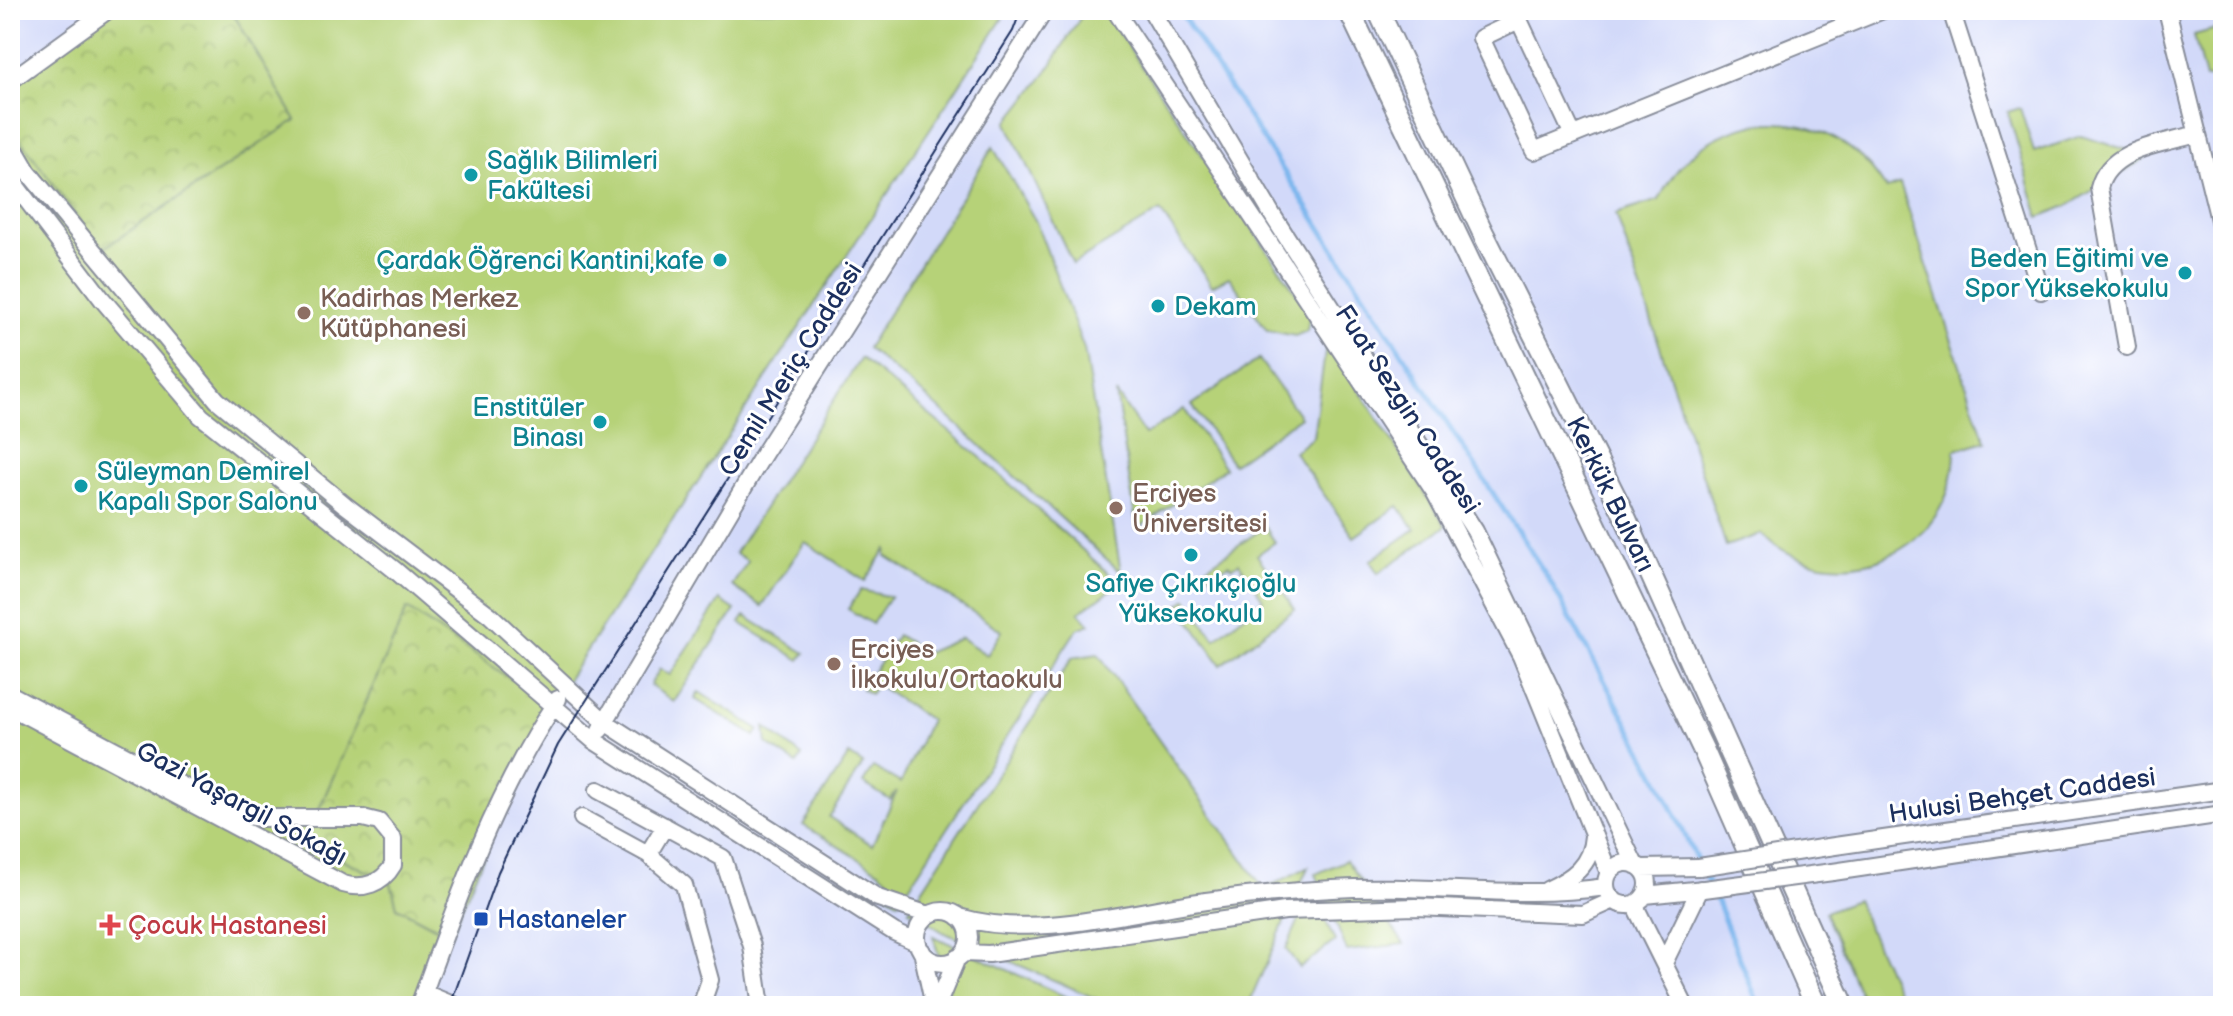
<svg xmlns="http://www.w3.org/2000/svg" width="2233" height="1016" font-family="'Balsamiq Sans',sans-serif">
<style>
.built{fill:#d2d9f9}
.green{fill:#b6d278;stroke:#68806b;stroke-width:2}
.park{fill:url(#park-crowns);stroke:#68806b;stroke-width:2}
.lines{fill:none;stroke-linecap:round;stroke-linejoin:round}
.stream{stroke:#7bb6ed;stroke-width:5}
.minor-casing{stroke:#888d9a;stroke-width:20}
.major-casing{stroke:#888d9a;stroke-width:24}
.minor{stroke:#fff;stroke-width:16}
.major{stroke:#fff;stroke-width:20}
.tram{stroke:#1b2f5e;stroke-width:2}
.minor-bridge-casing{stroke:#888d9a;stroke-width:20;stroke-linecap:butt}
.minor-bridge{stroke:#fff;stroke-width:16}
.culture-dot{fill:#0f9aa8;stroke:#fff;stroke-width:3}
.education-dot{fill:#8d6e63;stroke:#fff;stroke-width:3}
.transit-dot{fill:#1a4fb4;stroke:#fff;stroke-width:3}
.health-dot{fill:#e0444e;stroke:#fff;stroke-width:3}
.labels{text-anchor:middle;stroke-width:6;stroke-linejoin:round;paint-order:stroke}
.culture-label{font-size:26px;fill:#0d838f;stroke:#fff;text-anchor:start}
.education-label{font-size:26px;fill:#785e54;stroke:#fff;text-anchor:start}
.street-label{font-size:26px;fill:#1b2f5e;stroke:#fff}
.transit-label{font-size:26px;fill:#164399;stroke:#fff;text-anchor:start}
.health-label{font-size:26px;fill:#be3a42;stroke:#fff;text-anchor:start}
</style>
<defs>
<pattern id="park-crowns" width="20" height="18" patternUnits="userSpaceOnUse" patternTransform="scale(2)"><rect width="20" height="18" fill="#b6d278"/><path d="M2 6a3 3 0 1 1 6 0M12 15a3 3 0 1 1 6 0" fill="none" stroke="#9cb56a"/></pattern>
</defs>
<rect width="100%" height="100%" fill="#fff"/>
<filter id="ink" filterUnits="userSpaceOnUse"><feTurbulence type="fractalNoise" baseFrequency=".0125" numOctaves="2"/><feDisplacementMap in="SourceGraphic" scale="16" xChannelSelector="R" yChannelSelector="G"/><feConvolveMatrix kernelMatrix="1 2 1 2 8 2 1 2 1" color-interpolation-filters="sRGB"/></filter>
<filter id="wash" filterUnits="userSpaceOnUse"><feTurbulence type="fractalNoise" baseFrequency=".006" numOctaves="4" result="noise"/><feDisplacementMap in="SourceGraphic" scale="32" xChannelSelector="R" yChannelSelector="G"/><feGaussianBlur stdDeviation="1.8" result="paint"/><feColorMatrix in="noise" values="0 0 0 0 0 0 0 0 0 0 0 0 0 0 0 0 0 1.4 0 .05"/><feComposite in="paint" operator="in"/></filter>
<g filter="url(#wash)">
<rect width="100%" height="100%" fill="#f4ebd5"/>
<!-- built -->
<path class="built" d="M10 10H2223V1006H10Z"/>
<!-- green -->
<path class="green" d="M110 10H1004L1003 18 545 714 419 1006H10V119Z
M1090 13 1109 18 1310 313 1307 331 1295 336 1267 330 1229 277 1212 286 1160 211 1073 264 1007 123 1044 76 1080 18Z
M2223 27V75L2205 79 2194 35Z
M2020 108 2034 152 2081 136 2148 156 2067 206 2039 217 2008 112Z
M1758 124C1812 118 1858 143 1886 189L1900 184 1985 441 1955 450C1954 554 1838 602 1761 534L1726 546 1616 214 1659 200C1679 158 1712 132 1758 124Z
M993 147 1036 222 1084 349 1121 572 923 394 867 348Z
M1327 339 1446 526 1378 573 1370 561 1415 529 1398 506 1354 537 1294 452 1313 437Z
M861 358 980 457 1120 584 1079 612 1090 624 1077 629 899 902 888 895 894 884 879 871 803 825 849 755 863 764 829 817 872 845 897 791 890 800 863 783 873 767 901 783 930 720 877 685 870 694 862 689 897 635 926 653 961 638 987 655 1002 631 886 556 887 548 865 581 805 542 762 606 732 586 748 561 735 553Z
M1259 359 1300 417 1233 464 1192 405Z
M1116 393 1145 435 1184 409 1225 468 1137 529Z
M1265 527 1275 542 1257 555 1295 609 1221 665 1179 605 1187 599 1215 639 1263 599 1239 563 1232 567 1229 564 1211 576 1205 568Z
M861 590 890 597 872 624 848 609Z
M720 600 735 610 674 702 650 685 660 669 670 675Z
M745 616 805 653 800 660 740 623Z
M1098 654 1264 889 1308 867 1248 1006H1113L943 932 909 910 1072 658Z
M699 692 759 729 755 736 695 699Z
M765 727 802 756 797 764 767 744Z
M1346 860 1404 944 1347 951 1316 874Z
M1312 891 1335 941 1300 968 1286 949Z
M1856 900 1904 1006H1865L1825 912Z
M933 936 1086 1006H953Z"/>
<!-- park -->
<path class="park" d="M108 10H231L296 120 101 250 10 125 15 78Z
M407 609 535 695 545 714 444 932 397 907 391 883 305 841Z"/>
<g class="lines">
<!-- stream -->
<path class="stream" d="M1179 10 1550 581 1661 785 1708 883
M1713 892 1759 1006"/>
</g>
</g>
<g filter="url(#ink)">
<g class="lines">
<defs>
<path id="minor" d="M1115 10 1434 491 1521 656 1609 873
M1151 10 1273 216 1475 531 1635 865
M1951 10 2041 291
M2167 10 2223 236
M10 81 108 10
M1573 135 1519 20 1481 38 1534 151 1883 10
M10 141 28 172 217 400 345 505 490 615 605 722 878 898 929 915
M10 178 102 299 201 416 396 571 593 740 894 932 918 943
M2127 347 2099 188C2109 148 2163 144 2197 134
M10 694 234 813 258 818H363L379 822 393 839V865C382 884 363 890 343 884L10 707
M600 730 763 455 1045 10
M598 790 723 858 752 946 761 1006
M582 818 648 854 684 885 710 980 701 1006
M1828 847 2223 790
M648 854 665 826
M1606 884a21 21 0 1 1 42 0a21 21 0 1 1-42 0Z
M1641 868 1699 867
M1833 872 2223 814
M1547 890C1572 878 1591 866 1593 836
M1645 895 1704 889
M1634 904 1685 1006
M917 937a26 26 0 1 1 52 0a26 26 0 1 1-52 0Z
M959 917C1037 940 1127 912 1206 901 1248 895 1291 891 1333 889 1424 883 1516 900 1606 887
M922 951 934 1006
M963 953 989 954 1285 911 1416 907 1583 914 1614 900
M1664 963 1700 889
M424 993 455 1006
M419 1006C457 900 495 793 558 699
M937 1006 957 958"/>
<path id="major" d="M1349 10 1703 749 1816 1006
M1378 10 1484 235 1622 510 1844 1006"/>
</defs>
<!-- minor casing -->
<use href="#minor" class="minor-casing"/>
<!-- major casing -->
<use href="#major" class="major-casing"/>
<!-- minor -->
<use href="#minor" class="minor"/>
<!-- major -->
<use href="#major" class="major"/>
<!-- tram -->
<path class="tram" d="M450 1006 498 872 558 745 1013 31 1021 10"/>
<defs>
<path id="minor-bridge" d="M1699 867 1828 847
M1704 889 1833 872"/>
</defs>
<!-- minor-bridge casing -->
<use href="#minor-bridge" class="minor-bridge-casing"/>
<!-- minor-bridge -->
<use href="#minor-bridge" class="minor-bridge"/>
</g>
</g>
<!-- markers -->
<g class="culture-dot">
<circle cx="471" cy="175" r="8"/>
<circle cx="720" cy="260" r="8"/>
<circle cx="2185" cy="273" r="8"/>
<circle cx="1158" cy="306" r="8"/>
<circle cx="600" cy="422" r="8"/>
<circle cx="81" cy="486" r="8"/>
<circle cx="1191" cy="555" r="8"/>
</g>
<g class="education-dot">
<circle cx="304" cy="313" r="8"/>
<circle cx="1116" cy="508" r="8"/>
<circle cx="834" cy="664" r="8"/>
</g>
<rect class="transit-dot" x="473" y="911" width="16" height="16" rx="4"/>
<path class="health-dot" d="M106 913h8v8h8v8h-8v8h-8v-8h-8v-8h8z"/>
<g class="labels">
<!-- culture labels -->
<g class="culture-label">
<text x="487" y="169">Sağlık Bilimleri<tspan x="487" dy="30">Fakültesi</tspan></text>
<text x="2169" y="267" text-anchor="end">Beden Eğitimi ve<tspan x="2169" dy="30">Spor Yüksekokulu</tspan></text>
<text x="704" y="269" text-anchor="end">Çardak Öğrenci Kantini,kafe</text>
<text x="1174" y="315">Dekam</text>
<text x="584" y="416" text-anchor="end">Enstitüler<tspan x="584" dy="30">Binası</tspan></text>
<text x="97" y="480">Süleyman Demirel<tspan x="97" dy="30">Kapalı Spor Salonu</tspan></text>
<text x="1191" y="592" text-anchor="middle">Safiye Çıkrıkçıoğlu<tspan x="1191" dy="30">Yüksekokulu</tspan></text>
</g>
<!-- education labels -->
<g class="education-label">
<text x="320" y="307">Kadirhas Merkez<tspan x="320" dy="30">Kütüphanesi</tspan></text>
<text x="1132" y="502">Erciyes<tspan x="1132" dy="30">Üniversitesi</tspan></text>
<text x="850" y="658">Erciyes<tspan x="850" dy="30">İlkokulu/Ortaokulu</tspan></text>
</g>
<!-- street labels -->
<g class="street-label">
<text transform="translate(790 369) rotate(-58)" y="9">Cemil Meriç Caddesi</text>
<text transform="translate(1408 409) rotate(57)" y="9">Fuat Sezgin Caddesi</text>
<text transform="translate(1611 494) rotate(64)" y="9">Kerkük Bulvarı</text>
<text transform="translate(2022 795) rotate(-8)" y="9">Hulusi Behçet Caddesi</text>
<text transform="translate(242 803) rotate(28)" y="9">Gazi Yaşargil Sokağı</text>
</g>
<!-- transit labels -->
<g class="transit-label">
<text x="497" y="928">Hastaneler</text>
</g>
<!-- health labels -->
<g class="health-label">
<text x="128" y="934">Çocuk Hastanesi</text>
</g>
</g>
<!-- margin -->
<rect width="2233" height="1016" fill="none" stroke="#fff" stroke-width="40"/>
</svg>
